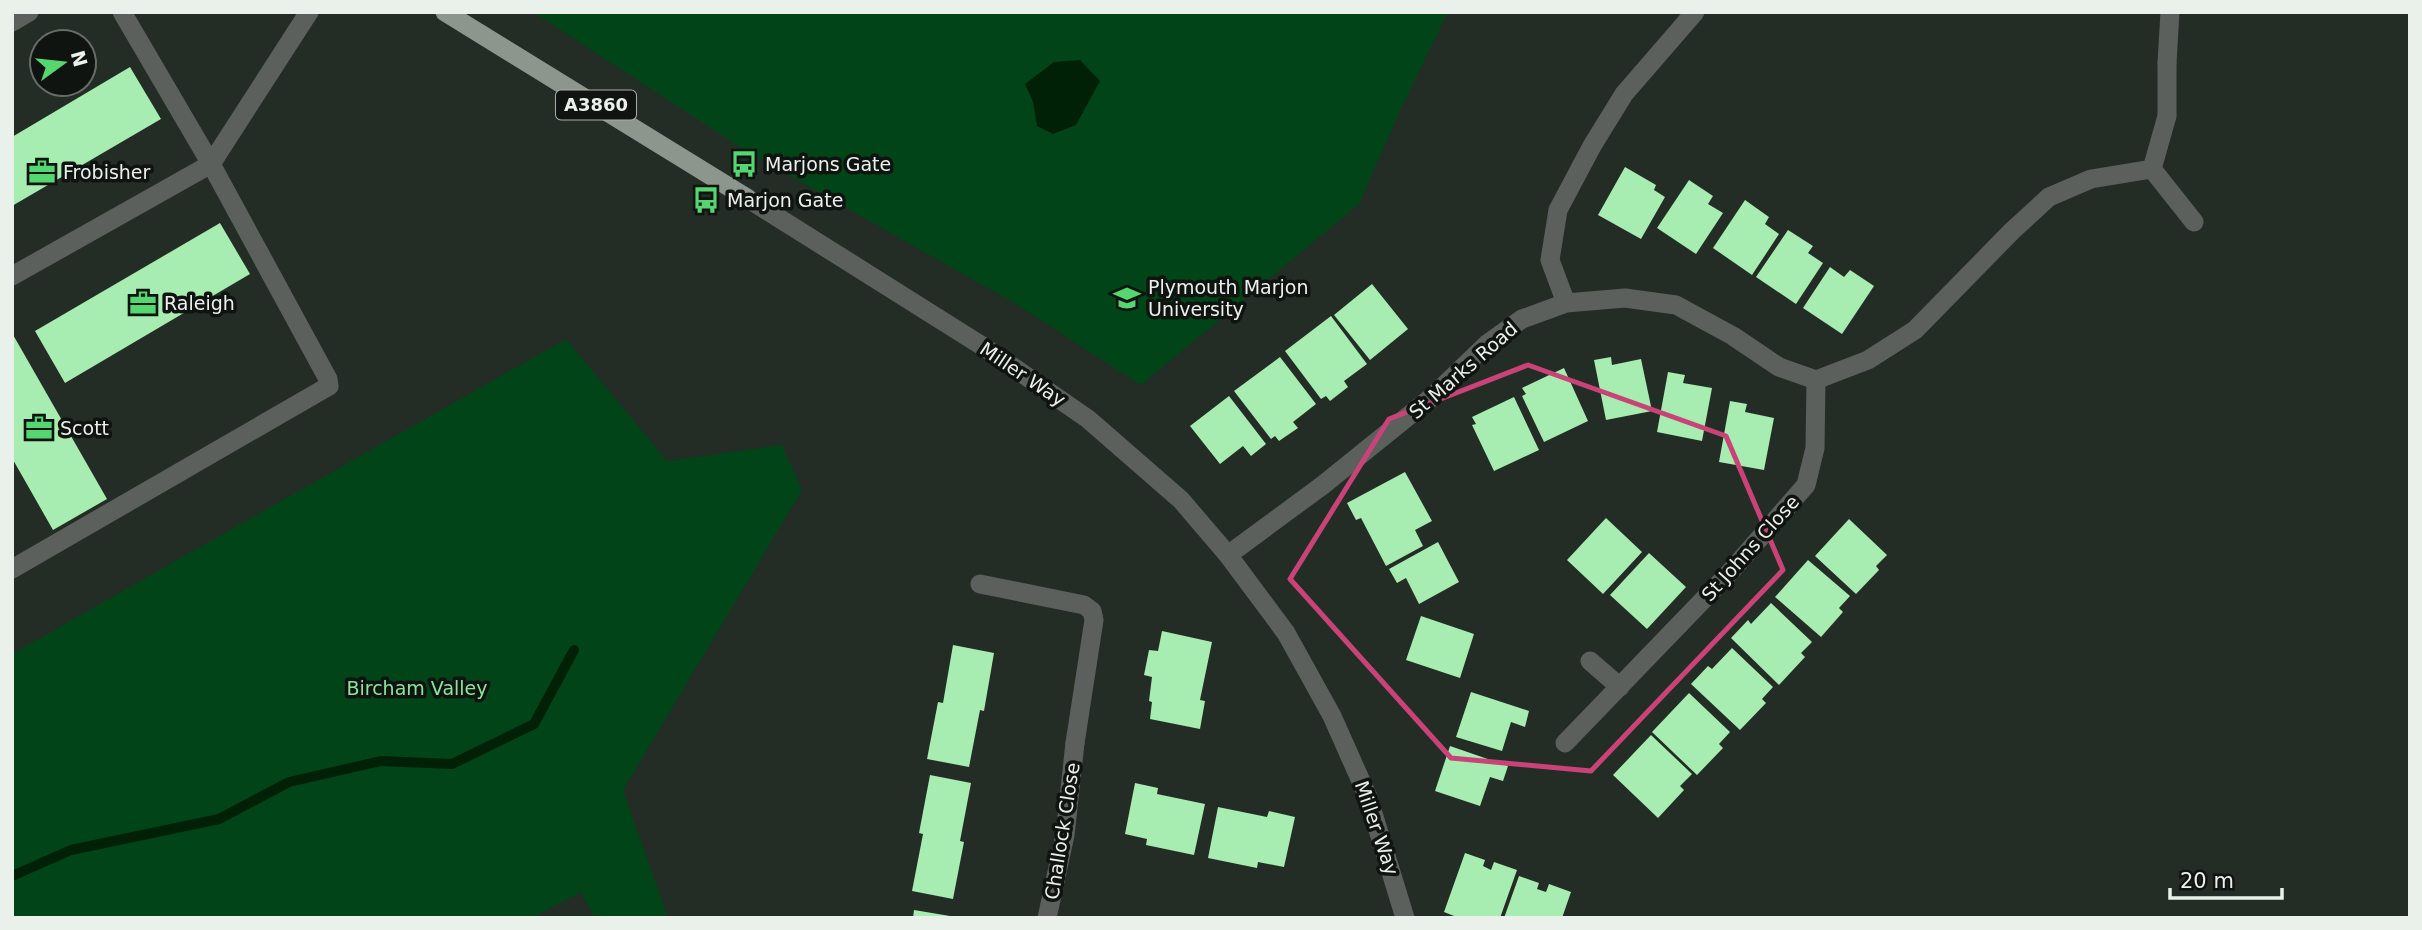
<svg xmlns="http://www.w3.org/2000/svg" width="2422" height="930" font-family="'DejaVu Sans',sans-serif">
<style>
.green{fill:#014417}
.water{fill:#002106}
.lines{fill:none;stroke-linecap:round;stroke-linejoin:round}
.stream{stroke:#002106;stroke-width:10}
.building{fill:#a7ecb0}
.service{stroke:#5c605c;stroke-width:19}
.minor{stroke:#5c605c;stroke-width:19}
.tertiary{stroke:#5c605c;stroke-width:19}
.primary{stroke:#8c968d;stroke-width:19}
.marked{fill:none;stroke:#ca4378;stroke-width:5;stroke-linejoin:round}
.labels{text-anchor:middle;stroke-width:7;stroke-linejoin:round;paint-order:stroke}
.shield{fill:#101411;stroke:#a9aea9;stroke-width:2}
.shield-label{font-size:18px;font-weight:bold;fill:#eaf0ea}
.poi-label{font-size:19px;fill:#eaf0ea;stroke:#101411;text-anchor:start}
.street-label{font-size:19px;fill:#eaf0ea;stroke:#101411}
.park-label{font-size:19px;fill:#8ae599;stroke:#101411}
</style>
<rect width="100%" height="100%" fill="#242d25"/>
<!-- green -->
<path class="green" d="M533 12H1448L1399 113 1359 204 1141 385 1016 304 746 151Z
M566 339 667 461 782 445 802 490 623 790 668 918H595L581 892 532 918H12V654Z"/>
<!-- water -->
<path class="water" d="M1080 60 1100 81 1076 125 1053 134 1037 126 1033 102 1025 84 1054 62Z"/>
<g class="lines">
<!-- stream -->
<path class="stream" d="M12 876 71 850 219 819 289 782 381 761 452 764 534 724 574 650"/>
</g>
<!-- building -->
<path class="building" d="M130 67 161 119 12 206V137Z
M1625 167 1656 185 1654 190 1665 197 1641 239 1598 215Z
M1689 180 1713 196 1708 204 1723 213 1696 254 1657 228Z
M1745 200 1769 217 1765 224 1779 234 1752 275 1713 248Z
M220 223 250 274 65 383 35 331Z
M1788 230 1813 246 1808 253 1823 263 1796 304 1756 277Z
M1830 267 1844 277 1850 270 1874 286 1842 334 1803 308Z
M1372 284 1408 329 1370 360 1334 315Z
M1331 316 1367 364 1344 381 1348 387 1330 401 1326 396 1321 399 1285 351Z
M12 333 107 499 53 530 12 458Z
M1280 357 1316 404 1293 422 1298 428 1279 441 1275 436 1271 439 1234 391Z
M1611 357 1612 365 1641 359 1652 411 1606 420 1594 360Z
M1564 368 1588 421 1544 442 1522 396 1526 394 1522 388Z
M1668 372 1685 375 1683 383 1712 388 1702 441 1657 432Z
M1229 396 1266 444 1251 456 1243 446 1220 464 1190 426Z
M1514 397 1539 450 1494 471 1472 425 1476 424 1472 417Z
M1730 401 1747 404 1745 412 1774 418 1764 470 1719 462Z
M1405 472 1432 521 1415 530 1423 546 1386 566 1361 518 1356 520 1347 503Z
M1606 518 1642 552 1603 594 1567 560Z
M1849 519 1887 555 1876 566 1879 570 1856 594 1815 556Z
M1438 542 1459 582 1419 604 1406 578 1397 583 1389 569Z
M1649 553 1686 587 1647 629 1610 595Z
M1808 560 1850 596 1839 608 1843 612 1821 637 1775 597Z
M1771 603 1812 642 1801 653 1805 657 1779 685 1731 638 1748 620 1751 624Z
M1421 616 1474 634 1460 678 1406 660Z
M1162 631 1212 642 1200 700 1205 701 1200 729 1150 719 1152 702 1149 701 1152 677 1144 675 1149 650 1158 651Z
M953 645 994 653 984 711 980 710 969 767 927 759 938 702 943 703Z
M1732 648 1773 687 1762 699 1766 703 1740 730 1691 684 1708 666 1712 669Z
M1471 692 1529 711 1525 727 1511 722 1502 751 1456 737Z
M1689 693 1730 732 1719 744 1723 748 1697 775 1652 732Z
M1651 735 1692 774 1680 786 1684 790 1658 818 1613 775Z
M1450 746 1508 766 1503 781 1490 777 1480 806 1435 791Z
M930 775 971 783 960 841 964 842 953 899 912 891 923 834 919 833Z
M1135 783 1158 788 1157 794 1205 804 1194 855 1146 845 1147 839 1125 834Z
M1218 807 1267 817 1269 811 1295 817 1284 867 1258 862 1257 868 1208 858Z
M1465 853 1485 860 1483 866 1491 870 1494 862 1517 870 1500 918H1459L1444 912Z
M1519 876 1539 883 1537 889 1546 892 1549 884 1571 892 1562 918H1504Z
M914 910 950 916V918H913Z"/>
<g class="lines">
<!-- service -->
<path class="service" d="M12 22 29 12
M2167 63 2170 12
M12 276 211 164 309 12
M12 569 329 386 328 379 211 164 122 12
M980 584 1084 605 1092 611 1094 620 1075 743"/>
<!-- minor -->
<path class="minor" d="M2152 169 2194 222
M1566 303 1550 260 1558 210 1592 146 1624 94 1695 12
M1228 555 1323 485 1432 397 1487 344 1522 319 1566 303 1625 298 1676 305 1733 336 1779 367 1816 380 1868 360 1915 330 2012 231 2049 197 2091 179 2152 169 2167 116V63
M1590 661 1620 687
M1565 743 1732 570 1806 485 1815 448 1816 380
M1047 918 1065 835 1075 743"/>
<!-- tertiary -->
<path class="tertiary" d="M747 198 987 349 1088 419 1181 500 1228 555 1286 633 1332 716 1368 797 1405 918"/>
<!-- primary -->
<path class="primary" d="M445 12 747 198"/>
</g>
<!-- marked area -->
<path class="marked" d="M1528 365 1726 436 1783 570 1591 771 1451 758 1290 579 1389 419Z"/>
<!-- icons -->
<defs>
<symbol id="bus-bare" viewBox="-9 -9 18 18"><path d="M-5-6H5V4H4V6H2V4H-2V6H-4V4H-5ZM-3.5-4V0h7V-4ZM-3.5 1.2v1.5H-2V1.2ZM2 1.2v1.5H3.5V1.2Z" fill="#55d671" stroke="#101411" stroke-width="2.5" paint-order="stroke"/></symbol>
<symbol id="office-bare" viewBox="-9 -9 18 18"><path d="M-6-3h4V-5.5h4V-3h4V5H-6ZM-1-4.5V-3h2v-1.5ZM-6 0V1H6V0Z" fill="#55d671" stroke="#101411" stroke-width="2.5" paint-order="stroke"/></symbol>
<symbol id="university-bare" viewBox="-9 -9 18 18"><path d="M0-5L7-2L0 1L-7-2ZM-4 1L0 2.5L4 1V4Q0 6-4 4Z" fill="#55d671" stroke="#101411" stroke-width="2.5" paint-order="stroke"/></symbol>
</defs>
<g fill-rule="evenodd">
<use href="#bus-bare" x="725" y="145" width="38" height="38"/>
<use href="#office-bare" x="23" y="153" width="38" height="38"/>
<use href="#bus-bare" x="687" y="181" width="38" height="38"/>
<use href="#university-bare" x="1108" y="279" width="38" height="38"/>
<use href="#office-bare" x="124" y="284" width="38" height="38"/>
<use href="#office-bare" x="20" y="409" width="38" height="38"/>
</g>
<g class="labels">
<!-- shield labels -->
<rect class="shield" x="556" y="90.5" width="80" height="29" rx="5"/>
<g class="shield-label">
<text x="596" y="111">A3860</text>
</g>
<!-- poi labels -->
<g class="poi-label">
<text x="765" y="171">Marjons Gate</text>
<text x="63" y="179">Frobisher</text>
<text x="727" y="207">Marjon Gate</text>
<text x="1148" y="294">Plymouth Marjon<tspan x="1148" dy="22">University</tspan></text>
<text x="164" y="310">Raleigh</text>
<text x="60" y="435">Scott</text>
</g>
<!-- street labels -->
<g class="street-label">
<text transform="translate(1463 370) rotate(-41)" y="7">St Marks Road</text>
<text transform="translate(1023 374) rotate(34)" y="7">Miller Way</text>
<text transform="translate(1750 548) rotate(-48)" y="7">St Johns Close</text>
<text transform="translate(1377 828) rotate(71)" y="7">Miller Way</text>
<text transform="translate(1062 831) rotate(-81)" y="7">Challock Close</text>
</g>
<!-- park labels -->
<g class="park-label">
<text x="417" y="695">Bircham Valley</text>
</g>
</g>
<!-- border -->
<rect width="2422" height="930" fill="none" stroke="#eaf0ea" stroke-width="28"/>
<!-- north arrow -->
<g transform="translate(63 63) rotate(75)"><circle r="33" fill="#101411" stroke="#676c68" stroke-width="2"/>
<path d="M0-5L12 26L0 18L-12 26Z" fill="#55d671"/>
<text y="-10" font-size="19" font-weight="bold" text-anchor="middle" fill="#eaf0ea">N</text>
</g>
<!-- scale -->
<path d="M2170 888v10h112v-10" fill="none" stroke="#eaf0ea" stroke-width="3.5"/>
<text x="2180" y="888" font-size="21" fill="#eaf0ea" stroke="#101411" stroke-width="5" paint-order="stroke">20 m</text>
</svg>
